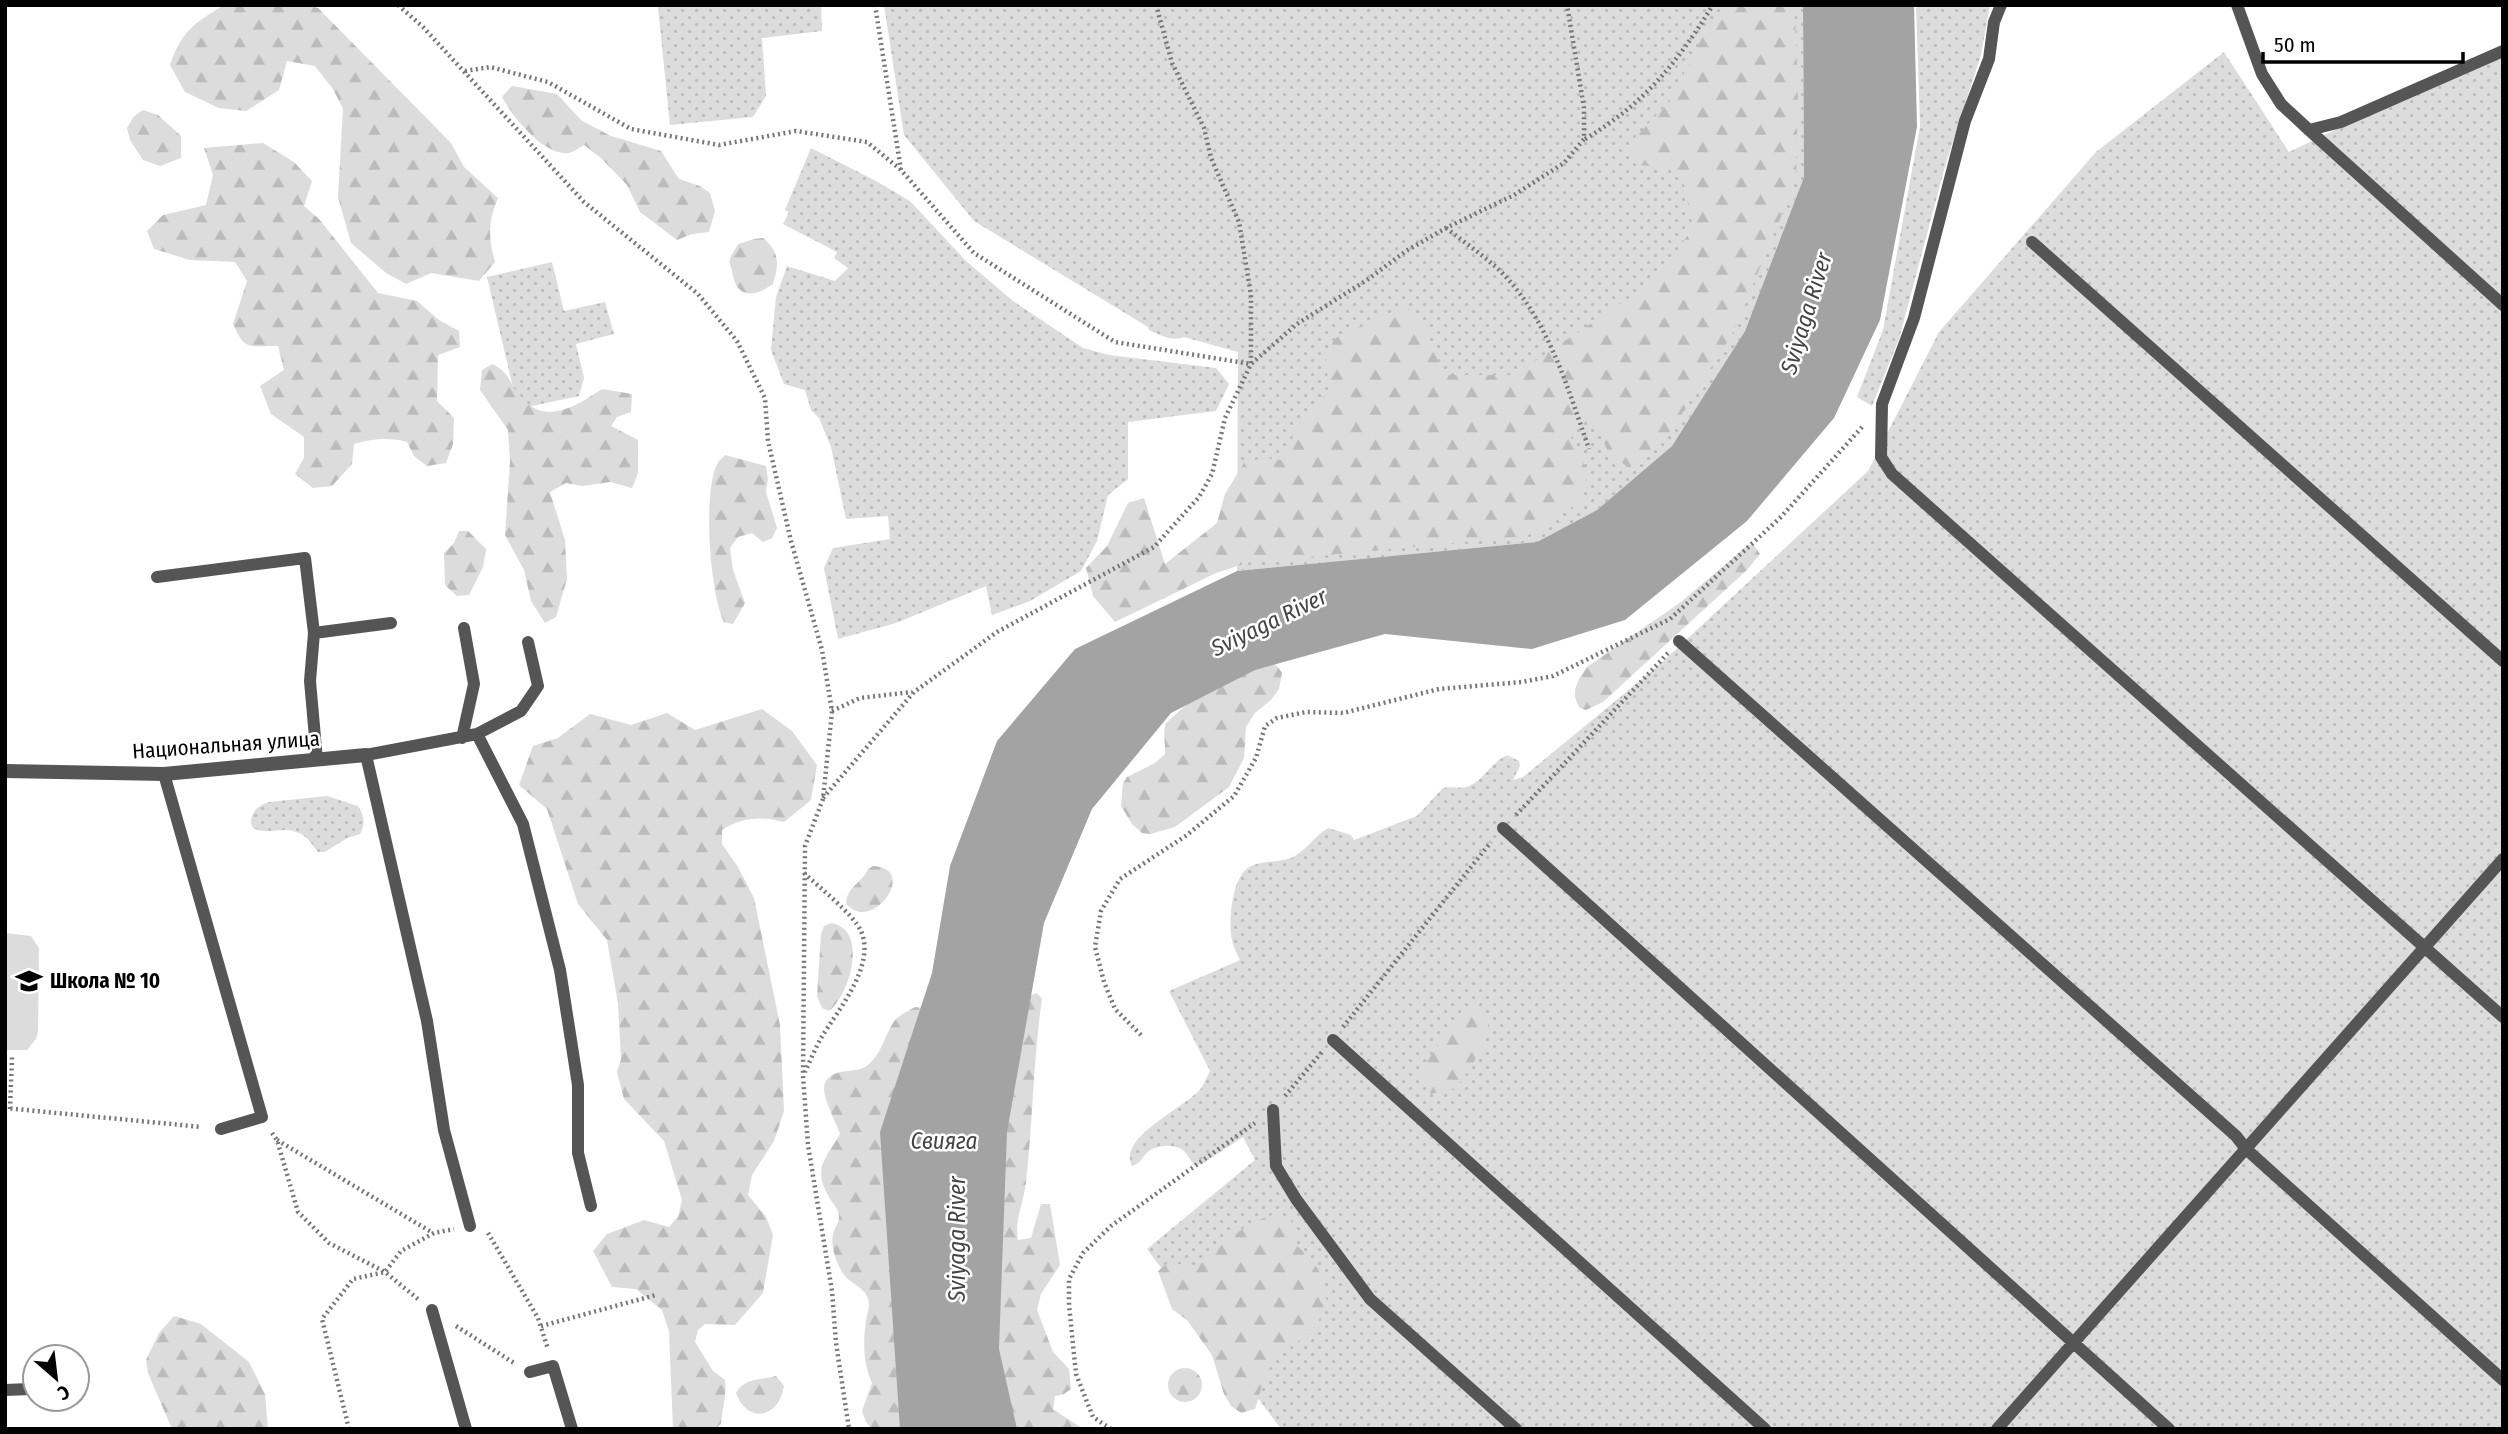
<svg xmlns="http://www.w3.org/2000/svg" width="2508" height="1434" font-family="'Fira Sans Condensed',sans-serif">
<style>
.green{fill:url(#green-dots)}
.forest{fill:url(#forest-firs)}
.pitch{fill:#dcdcdc}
.water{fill:#a3a3a3}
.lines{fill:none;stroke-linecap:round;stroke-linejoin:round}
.path{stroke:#777;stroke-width:4.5;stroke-dasharray:2 3.5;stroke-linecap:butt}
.lane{stroke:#555;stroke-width:12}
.street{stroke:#555;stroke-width:14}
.labels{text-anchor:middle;stroke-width:5;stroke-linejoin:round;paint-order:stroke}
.street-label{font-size:21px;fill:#000;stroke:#fff}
.poi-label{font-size:21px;font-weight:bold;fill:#000;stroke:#fff;text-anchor:start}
.water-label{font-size:23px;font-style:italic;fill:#444;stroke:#fff}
</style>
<defs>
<pattern id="green-dots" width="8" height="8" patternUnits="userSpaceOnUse" patternTransform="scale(1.75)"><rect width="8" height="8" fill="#dcdcdc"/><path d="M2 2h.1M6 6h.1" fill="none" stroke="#bbb" stroke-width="1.8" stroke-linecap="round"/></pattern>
<pattern id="forest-firs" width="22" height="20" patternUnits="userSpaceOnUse" patternTransform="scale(1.75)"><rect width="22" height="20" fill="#dcdcdc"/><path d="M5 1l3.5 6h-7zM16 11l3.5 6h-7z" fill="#bbb"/></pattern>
</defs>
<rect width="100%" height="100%" fill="#fff"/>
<!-- green -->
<path class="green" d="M670 5H821L822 31 762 38 766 96 753 117 670 125 658 7Z
M884 5H1803L1804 177 1745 331 1672 446 1597 510 1537 542 1237 571 1238 352 1184 337C1172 342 1160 335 1149 330L1148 327 974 221 904 135Z
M1916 5H1990L1981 55 1946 163 1899 339 1872 406 1857 397 1883 330 1920 126Z
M2503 49V1429H1281L1147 1249 1255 1160 1243 1137 1202 1164 1194 1165C1191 1161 1187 1154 1184 1151 1176 1144 1158 1145 1149 1151 1142 1156 1142 1163 1132 1166 1117 1136 1188 1107 1202 1087 1205 1082 1207 1076 1210 1071L1169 991 1240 960C1237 953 1233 947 1232 940 1228 922 1232 878 1248 868 1262 859 1281 864 1295 856 1308 848 1316 835 1328 828L1351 835 1354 840 1417 816 1443 788C1451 786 1459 789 1466 787 1482 783 1491 762 1507 755L1519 761 1520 766 1513 780 1523 777 1659 665 1868 471 1939 332 2096 152 2224 52 2289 152Z
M811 148 874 180 910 201 966 261 1013 301 1083 348 1109 355 1216 368 1229 384 1216 411 1128 422V479L1108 495 1097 541 1081 571 1030 601 992 615 986 586 896 623 838 639 824 568 833 548 890 539 888 516 846 519 831 447 819 418 811 410 805 390 784 384 771 350 776 297 787 266 835 281 848 268 834 258 837 252 783 224 789 212 785 210Z
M552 262 564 311 605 302 614 334 576 344 584 378 579 396 518 409 487 277Z
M327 796 358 806C364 816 366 824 360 834L347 838 325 852H318C313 846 309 839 303 835 298 832 291 830 286 830 276 829 245 838 252 816 255 808 261 805 269 802Z"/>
<!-- forest -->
<path class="forest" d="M224 5H306L318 8 451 143 464 167 498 198C488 222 488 237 495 262L479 281 431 273 406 284 386 273 351 243 338 197 343 109 333 89 315 66 287 61 279 90 246 111 219 108 185 92 170 65C182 30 194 24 224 5Z
M1730 5H1787L1795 15 1798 88 1796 180 1734 331 1664 442 1629 468 1608 452 1597 425 1583 420 1571 438 1588 472 1582 501 1527 536 1247 563 1216 573 1115 622 1093 596 1086 568 1107 546 1128 503 1144 498 1165 564 1217 523 1225 494 1244 463 1262 458 1282 460 1298 426 1330 388 1325 362 1334 339 1375 319 1408 308 1427 331 1443 375H1514L1659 278 1693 227 1683 180 1670 167 1636 165 1631 142 1670 101 1703 36Z
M512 86 557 94 582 121 611 136 661 151 679 179 700 186 710 193 715 211 709 232 692 234 677 240 640 212 627 185 602 159 584 145C579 148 574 152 569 153 543 156 513 117 502 97Z
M143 110 158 115 181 136V158L160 166 143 160 130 140 127 128 134 116Z
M263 143 294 162 312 181 304 206 319 219 378 293 417 301 439 320 459 331 460 347 438 355 437 401 454 418 453 444 446 463 427 466 414 456 407 442C389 437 372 439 354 444L352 464 332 486 313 488 295 474 304 458V437L271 414 260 386 284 370 278 346C250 345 246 353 233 324L247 281 235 262 190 260 154 249 147 231 163 215 206 205 213 175 204 148Z
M763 238C780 252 779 265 773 284 753 298 736 299 732 271 731 267 729 263 730 259 731 255 736 248 738 244L754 239Z
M492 364C510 372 508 382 520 396 545 427 576 406 602 389L632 394 631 412 617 417 611 426 638 440V473L632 488 610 482 583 486 566 483 550 492 565 540 567 579 556 617 545 623 531 601 524 570 505 535 510 462 508 430 480 390 482 370Z
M725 455 766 466 768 479 766 492 777 528 772 538 763 542 752 533 738 537 730 548 733 570 745 603 733 624 724 622C710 594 702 490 718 462 718 462 725 455 725 455Z
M459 531H468L486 549 483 567 469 595 457 596 445 585 444 553 454 543Z
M1748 545H1754L1760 554 1747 570 1603 702 1586 710 1580 708C1569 693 1578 680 1587 667L1681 602Z
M1269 660 1278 667 1282 673 1279 689 1271 700 1255 713 1246 727 1244 758 1229 787 1175 827 1150 834 1142 833 1132 824 1121 806 1123 783 1127 777 1155 763 1165 754C1166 743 1162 734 1166 723L1204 689Z
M762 709 792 731 817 765 811 800 784 822C761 816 742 817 722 830V844L738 867 754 898 780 1025 784 1111 774 1141 752 1175 748 1195 766 1217 773 1235 763 1293 735 1325 705 1324 698 1330 695 1342 713 1371 725 1380C727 1394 722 1410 721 1424L715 1429H673L669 1331 662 1310 636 1289 612 1287 593 1251 607 1234 644 1220 669 1227 678 1217 682 1200 664 1141 624 1099 617 1072 621 1059 618 1004 607 940 578 904 547 809 519 785 533 746 558 738 590 714 631 725 667 713 695 730Z
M873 866C920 868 871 936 846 903 847 887 862 883 868 869Z
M831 923C869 929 850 995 829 1011L822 1008 817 996 821 934 824 926Z
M1037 993 1042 999C1033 1060 1033 1121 1026 1182 1024 1202 1014 1221 1018 1240L1031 1238 1041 1204H1050L1060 1265 1041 1294 1037 1310 1053 1352 1069 1369 1071 1389 1064 1394 1055 1396 1053 1409 1083 1429H1010L996 1338 990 1192 1020 999Z
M915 1007 924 1008 908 1429H872L866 1422 862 1411 872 1383C863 1362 863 1343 866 1320 867 1315 869 1309 869 1304 868 1286 849 1285 842 1272 836 1261 829 1244 834 1231 836 1225 839 1223 839 1216 839 1209 833 1204 829 1197 812 1167 826 1159 840 1134 836 1121 820 1094 825 1083 833 1066 856 1075 868 1065 882 1053 884 1037 893 1023 897 1016 908 1011 915 1007Z
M1483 1008C1500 1031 1469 1069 1456 1088L1431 1094 1423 1084 1420 1072C1426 1060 1460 1015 1472 1010 1475 1008 1479 1009 1483 1008Z
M1275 1214C1296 1218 1296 1228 1297 1246 1328 1271 1339 1305 1307 1334 1295 1345 1279 1354 1270 1368 1262 1379 1260 1396 1255 1409L1241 1413 1231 1406 1224 1394 1212 1355 1187 1320 1172 1309 1158 1271 1168 1263 1198 1266C1221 1245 1244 1223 1275 1214Z
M174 1316 201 1324 249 1362 265 1394 268 1429H172L148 1373 146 1360 159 1333Z
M1168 1385a17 17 0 1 1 34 0a17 17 0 1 1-34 0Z
M776 1376 784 1386C779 1418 748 1425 736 1393 744 1378 761 1380 776 1376Z"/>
<!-- pitch -->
<path class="pitch" d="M5 933 31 936 39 948 38 1031 36 1039 27 1050H5Z"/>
<!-- water -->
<path class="water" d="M1803 5H1914L1917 127 1880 320 1834 418 1747 521 1625 620 1532 649 1385 634 1255 670 1171 713 1092 809 1044 923 1007 1132 999 1349 1017 1429H900L880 1132 932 973 950 866 997 741 1075 649 1237 571 1537 542 1597 510 1672 446 1745 331 1804 177Z"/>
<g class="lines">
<!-- path -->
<path class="path" d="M398 5 423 27 584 202 698 294 737 341 765 398 768 441 791 541 822 650 832 711 823 799 805 846 803 1076 808 1145 832 1291 836 1343 849 1429
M875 5 901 170
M465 71 490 67 548 82 631 129 719 145 796 131 867 142 901 170 974 253 1115 342 1251 364V295L1239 222 1211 158 1204 128 1172 63 1156 5
M1585 139C1644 104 1677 63 1713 5
M1446 228C1463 241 1481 254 1497 268 1547 315 1567 386 1589 449
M832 711 860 698 912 692
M823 798 914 692 997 632 1154 547 1199 497 1212 474 1225 418 1251 364 1297 324 1367 280 1406 251 1446 228 1514 195 1564 163 1584 139V108L1567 5
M1516 815 1668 653
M804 873C819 887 853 914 861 931 876 966 838 1010 821 1038 815 1049 810 1061 805 1072
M1343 1027 1491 842
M1141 1035 1115 1009 1104 982 1095 947 1101 911 1120 879 1187 835 1234 796 1256 758 1265 726 1277 718 1306 712 1343 713 1439 689 1522 682 1553 676 1670 619 1781 517 1863 426
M1285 1096 1322 1052
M5 1108 202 1127
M10 1109 12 1057
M272 1133 277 1140 298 1212 329 1243 385 1272 418 1299
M277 1140 433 1233
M488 1233 538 1318 548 1349
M456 1326 514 1363
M541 1326 656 1295
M349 1429 322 1319 353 1279 385 1272 401 1251 434 1233 454 1229
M1111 1429 1093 1417 1076 1374 1069 1305V1279L1083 1253 1111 1226 1255 1123"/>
<!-- lane -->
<path class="lane" d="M2001 5 1994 22 1989 59 1965 121 1914 318 1882 404 1881 457 1892 474 2503 1017
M2237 5 2262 74 2281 104 2309 130 2341 122 2503 51
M2309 130 2503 305
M2032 242 2503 661
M157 577 305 558 314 633
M1679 641 2236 1136 2246 1149 2503 1380
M477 734 523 824 560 970 578 1085V1153L591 1206
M462 738 474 684 464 628
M317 760 310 681 314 633 391 623
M164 774 262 1117 221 1129
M1503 828 2169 1429
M1333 1040 1765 1429
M1273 1110 1276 1166 1296 1199 1370 1299 1516 1429
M470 1226 444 1130 427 1021 366 755 477 734 521 711 538 686 528 642
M432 1310 466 1429
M530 1372 553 1366 572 1429
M5 1390 30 1389
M1997 1429 2503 859"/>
<!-- street -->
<path class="street" d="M5 771 164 774 366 755"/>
</g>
<!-- icons -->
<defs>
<symbol id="school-bare" viewBox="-9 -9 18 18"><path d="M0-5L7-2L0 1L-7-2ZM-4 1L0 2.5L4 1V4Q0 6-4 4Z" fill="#000" stroke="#fff" stroke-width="2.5" paint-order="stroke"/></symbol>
</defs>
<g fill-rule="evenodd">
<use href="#school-bare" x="10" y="962" width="38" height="38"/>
</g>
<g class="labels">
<!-- street labels -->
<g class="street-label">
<text transform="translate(226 745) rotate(-4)" y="7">Национальная улица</text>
</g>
<!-- poi labels -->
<g class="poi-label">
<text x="50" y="988">Школа № 10</text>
</g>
<!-- water labels -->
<g class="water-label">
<text transform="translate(1806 313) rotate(-73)" y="8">Sviyaga River</text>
<text transform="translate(1269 622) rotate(-26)" y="8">Sviyaga River</text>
<text x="944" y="1149">Свияга</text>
<text transform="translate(957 1239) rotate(-90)" y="8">Sviyaga River</text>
</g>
</g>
<!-- border -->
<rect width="2508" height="1434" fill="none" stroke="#000000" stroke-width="14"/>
<!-- north arrow -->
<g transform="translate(56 1378) rotate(152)"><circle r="33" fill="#ffffff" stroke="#999999" stroke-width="2"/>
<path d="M0-5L12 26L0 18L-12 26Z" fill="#000000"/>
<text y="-10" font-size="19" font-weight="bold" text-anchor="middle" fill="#000000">С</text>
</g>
<!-- scale -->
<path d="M2263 52v10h200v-10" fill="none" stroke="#000000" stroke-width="3.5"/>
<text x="2274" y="52" font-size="21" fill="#000000" stroke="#ffffff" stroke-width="5" paint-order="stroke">50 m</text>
</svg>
